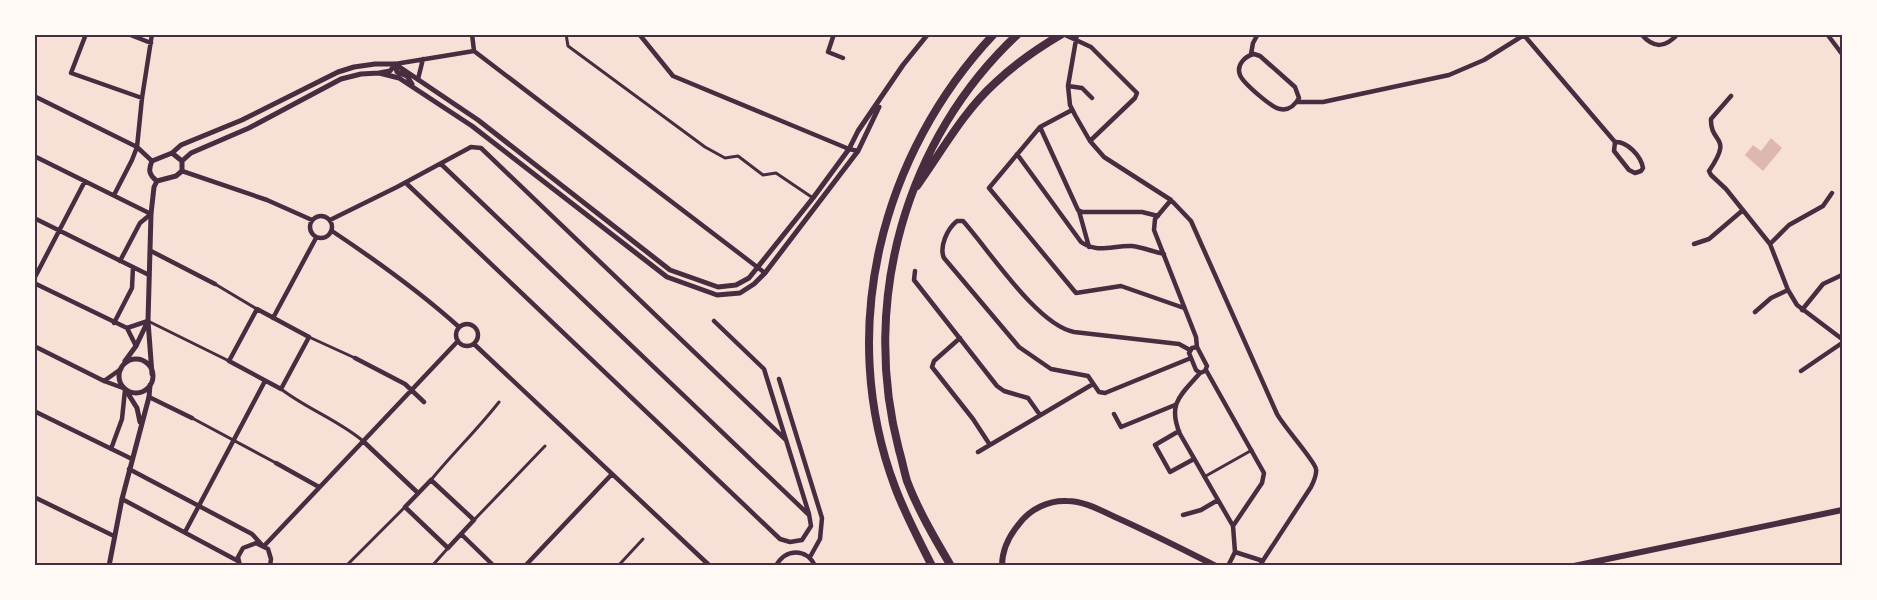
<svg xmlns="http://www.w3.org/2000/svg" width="1877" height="600" font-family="Figtree,sans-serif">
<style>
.water{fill:#dcb8b0}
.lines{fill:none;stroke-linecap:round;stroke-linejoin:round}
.pedestrian{stroke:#4a2c40;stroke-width:3}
.minor{stroke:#4a2c40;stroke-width:4.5}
.tertiary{stroke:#4a2c40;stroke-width:5}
.secondary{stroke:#4a2c40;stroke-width:6}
.motorway{stroke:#4a2c40;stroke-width:8}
.neatline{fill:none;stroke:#4a2c40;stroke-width:2}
</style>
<rect width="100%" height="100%" fill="#f7e1d7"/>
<!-- water -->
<path class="water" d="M1771 138 1782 148 1763 171 1745 155 1753 145 1761 151Z"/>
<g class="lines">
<!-- pedestrian -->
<path class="pedestrian" d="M566 34 568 46 705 147 725 158 738 156 763 175 776 173 813 198
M215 284 257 309
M148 321 229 361
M309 337 355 358
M281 389C307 409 338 420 363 441
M192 418 276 463
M1204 477 1252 450
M431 480C453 453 478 429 499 402
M474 520 545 446
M346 566 405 507
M432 566 448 548
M618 566 643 539"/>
<!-- minor -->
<path class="minor" d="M86 34 71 73 142 98
M128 34 151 43
M152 34 142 98 137 147 152 161
M472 34 474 51
M639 34 673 76 849 149 858 151
M834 34 828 52 843 58
M1063 34 1091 47 1137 93 1135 98 1090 141
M1077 34 1068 86 1070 105 1075 115 1090 141 1104 157 1171 200 1191 221 1277 414C1284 427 1315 461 1316 469 1317 475 1314 481 1311 487L1262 562
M1523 34 1615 142C1627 141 1641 156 1643 168L1641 171 1635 173 1629 170 1614 151 1615 142
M1641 34C1654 49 1665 48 1678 34
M1827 34 1842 54
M1251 54 1253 43 1258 34
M1254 54 1260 56 1295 87 1299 98C1295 105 1289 111 1280 109 1272 108 1243 83 1240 75 1236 65 1245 56 1254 54Z
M395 64 474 51 765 273
M418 79 423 59
M1068 86 1082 88 1092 98
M34 96 137 147 132 160 114 195
M1731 96 1711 119C1710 145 1734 134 1709 171L1711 175 1726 189 1770 244 1788 290 1797 305 1842 339
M1297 102H1323L1449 75 1484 60 1524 35
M1072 110 1040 127 989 188 1076 293 1121 286 1184 308
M1040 127 1078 210 1082 212H1142L1158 216
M1017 154 1081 242C1098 254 1113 245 1132 246 1142 247 1154 252 1164 254
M34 156 151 214 140 223 120 261
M441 164 808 514
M182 171 267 200 312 220
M406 183 780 539 790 542 802 540 811 526 809 514 764 369 714 321
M1171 200 1155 219 1154 230 1196 337 1197 347
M1079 211 1089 247
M310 227a11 11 0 1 1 22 0a11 11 0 1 1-22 0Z
M34 218 149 275
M330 220 397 187 471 147 481 148 786 440
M332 231C377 261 419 291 459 327
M1694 244 1709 239 1743 210
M1770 244 1789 225 1823 206 1832 193
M151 251 215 284
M915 271 914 280 997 386 1004 391 1028 398 1040 415
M34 279 85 181
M34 283 127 328
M257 309 309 337 281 389 229 361Z
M1802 310 1823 284 1842 275
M1755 312 1771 298 1788 290
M273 318 316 238
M114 323 132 288 133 267
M456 335a11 11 0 1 1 22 0a11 11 0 1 1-22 0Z
M127 328 148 321
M127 328 136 346
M960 338 934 361 932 367 973 419 990 445
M474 344 710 566
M34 346 104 381 123 388
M1197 347 1207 366 1205 371 1200 373 1196 370 1189 353 1192 348Z
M1190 350 1179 344 1074 332C1037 325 989 250 963 221H957C947 229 939 247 944 258L1019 347 1051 369 1088 376 1099 392 1105 393 1191 358
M355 358 405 384 424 402
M1206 370 1264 473 1262 483 1233 526
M1801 371 1842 343
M1200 373C1181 395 1167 403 1180 434L1233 526 1235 552
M779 379 822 518 820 539 810 557
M104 381 121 369
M149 397 192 418
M34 411 132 459
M1114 414 1121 427 1175 405
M1179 431 1155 445 1170 472 1194 459
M363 441 418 493
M111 449 122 419 125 390
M978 452 1093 384
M276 463 319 487
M129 469 252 534 262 545
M431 480 474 520 448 548 405 507Z
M34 497 114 536
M122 499 238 561
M1183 515 1201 510 1218 500
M185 532 265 381
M461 534 494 566
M264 546 457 342
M1235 552 1260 560 1264 566
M240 566 238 557 243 548 256 543 268 549 271 559 270 566
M525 566 612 474
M776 566C785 548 807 548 815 566
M1228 566 1235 552"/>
<!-- tertiary -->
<path class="tertiary" d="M395 64 397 72 407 76 412 84
M379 73 390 71 395 65
M172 153 181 145 242 120 338 72 354 67 375 64H395L478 120 670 270 718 287 736 285 749 278 813 198 849 149 858 131 903 65 928 34
M172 153 182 161V171L176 176 157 181C149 175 148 170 152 161Z
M182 161 191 153 249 128 341 79 361 74 379 73 399 78 472 126 667 277 717 295 740 293 754 284 765 273 858 151 879 107
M119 376a17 17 0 1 1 34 0a17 17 0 1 1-34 0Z
M125 361 136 346 147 323
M152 374 148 321 151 214 154 187 157 181
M127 392 137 408 140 422
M109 566 122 499 149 397 150 385"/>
<!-- secondary -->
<path class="secondary" d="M1002 566C1002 550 1009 536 1019 524 1030 509 1049 500 1067 501 1084 501 1100 510 1115 517 1149 532 1182 549 1216 566
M1574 566 1842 510"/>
<!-- motorway -->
<path class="motorway" d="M917 186C942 151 963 112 995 83 1015 64 1038 48 1062 34
M932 566C919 540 905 514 895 487 836 330 881 154 994 34
M951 566C935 539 918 510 907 481 904 471 902 460 899 450 860 302 905 139 1018 34"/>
</g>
<!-- border -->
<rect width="1877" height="600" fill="none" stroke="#fffaf5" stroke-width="72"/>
<rect x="36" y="36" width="1805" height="528" class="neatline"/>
</svg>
